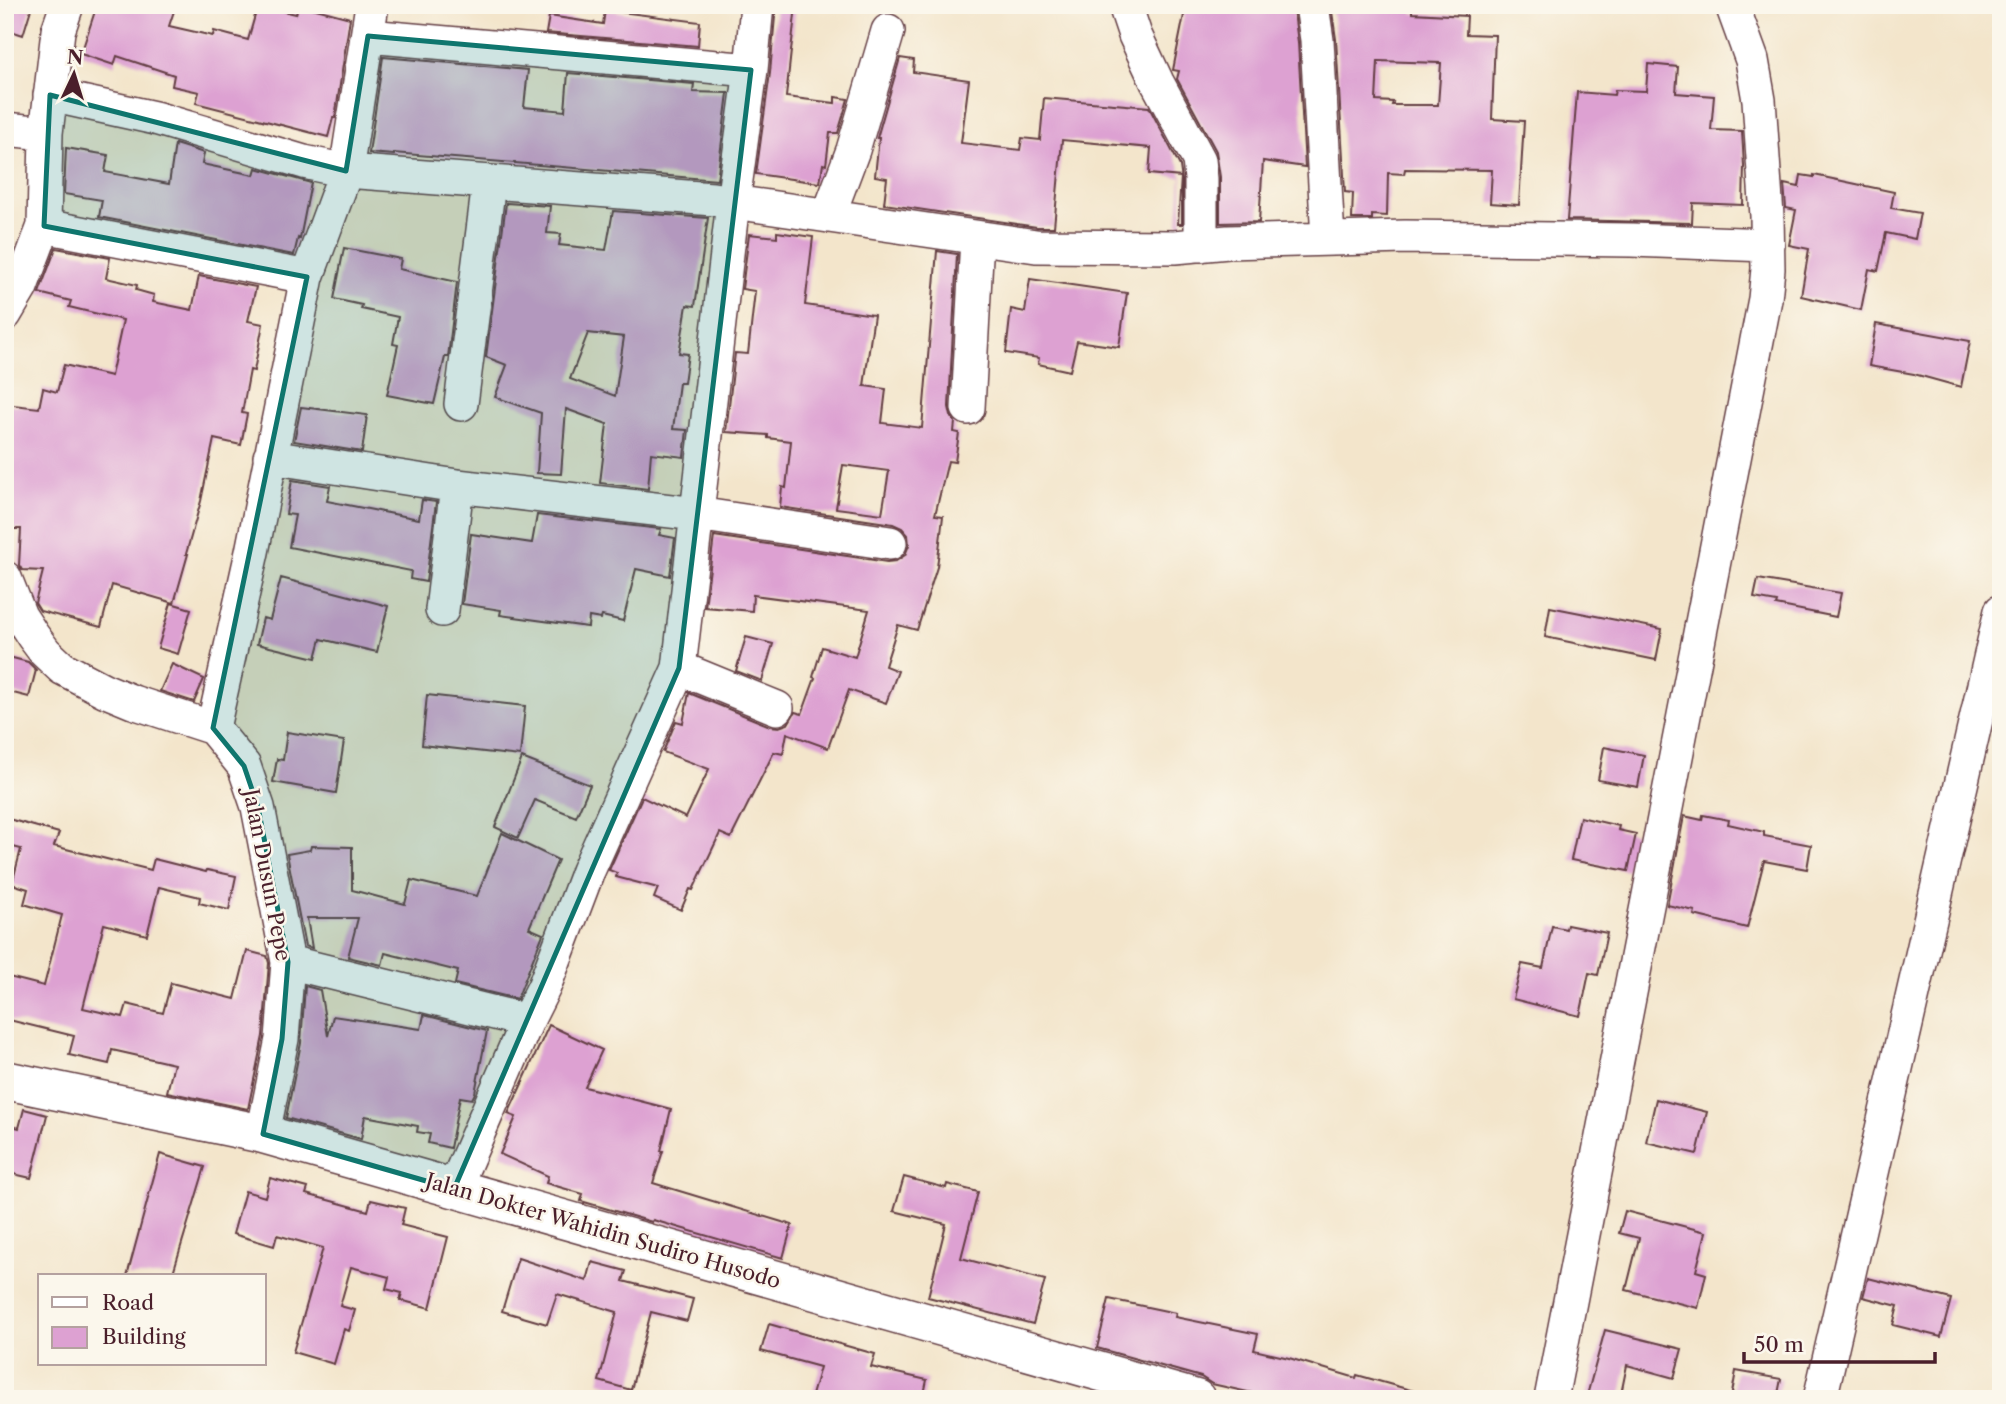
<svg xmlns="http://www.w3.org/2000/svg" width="2006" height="1404" font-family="'Libre Caslon Text',serif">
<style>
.building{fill:#dda1d2;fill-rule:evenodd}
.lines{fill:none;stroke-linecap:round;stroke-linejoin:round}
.minor-casing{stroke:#633d43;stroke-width:36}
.major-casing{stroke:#633d43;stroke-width:41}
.minor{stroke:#fff;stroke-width:33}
.major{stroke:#fff;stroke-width:38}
.marked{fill:#0f766e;fill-opacity:0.2;stroke:#0f766e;stroke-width:5;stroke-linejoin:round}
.labels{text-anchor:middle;stroke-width:5;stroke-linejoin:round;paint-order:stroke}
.street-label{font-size:21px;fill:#4a1f2b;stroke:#fbf7ec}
</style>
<rect width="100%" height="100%" fill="#fbf7ec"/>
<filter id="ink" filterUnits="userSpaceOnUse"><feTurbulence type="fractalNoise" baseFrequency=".0143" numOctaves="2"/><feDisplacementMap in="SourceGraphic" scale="14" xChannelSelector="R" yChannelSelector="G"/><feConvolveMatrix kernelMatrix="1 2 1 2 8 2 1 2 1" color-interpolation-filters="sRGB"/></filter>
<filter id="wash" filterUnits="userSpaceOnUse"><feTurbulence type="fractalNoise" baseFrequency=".00686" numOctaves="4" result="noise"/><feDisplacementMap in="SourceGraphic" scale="28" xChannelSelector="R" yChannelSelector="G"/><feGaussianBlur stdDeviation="1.57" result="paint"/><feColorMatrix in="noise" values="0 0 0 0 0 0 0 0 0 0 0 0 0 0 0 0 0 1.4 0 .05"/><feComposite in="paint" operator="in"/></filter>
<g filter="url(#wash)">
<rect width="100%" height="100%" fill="#f3e5cb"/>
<g id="blocks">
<!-- building -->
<path class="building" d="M5 5H18L31 9 23 35 5 29Z
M97 5H176L169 26 213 36 214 31 248 40 258 5 296 14 299 5H301L350 18 335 118H333L328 137 196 103 199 92 172 86 174 75 117 56 114 65 81 54Z
M776 5H796L786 97 835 103V97L848 99 838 133H830L826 165 823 164 820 183 756 174 770 73Z
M1186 5H1293L1298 42 1305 167 1263 161 1259 222 1220 223V177L1216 151 1177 79 1179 71 1173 70Z
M1331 5H1412V13L1467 16 1466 34 1495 35 1492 119 1524 121 1519 205 1490 203 1492 170 1405 169 1404 174 1388 173 1387 216 1372 215V219H1352L1353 193 1345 192 1336 39ZM1378 61 1441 63 1438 105H1392L1393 102 1376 101Z
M605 10 700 22 698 46 546 33 549 16 603 24Z
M383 57 528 70 524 107 565 111 568 73 694 84 693 92 728 93 717 180 394 153V155L369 153Z
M900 58 914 60 913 72 969 80 961 143 1020 150 1022 138 1040 140 1044 98 1149 107 1180 166 1182 180V224H1178L1181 177 1149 174 1151 148 1062 140 1054 227H1037L884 204 887 178 875 176 879 138H877Z
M1648 64 1678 67 1676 93 1714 96 1711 130 1742 131 1744 166 1743 205 1693 203 1692 223 1567 220 1577 92 1614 95 1615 90 1646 91Z
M175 144 204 153 202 164 254 175 256 168 311 183 300 239 298 238 294 255 99 217 102 200 64 194 66 148 108 155 105 172 169 184Z
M1801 175 1814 177V175L1894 192 1891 208 1920 213 1915 239 1886 233 1878 271 1869 269 1861 310 1801 296 1809 249 1789 245 1796 210 1786 208 1784 184 1799 187Z
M506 203 550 206 547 233 561 234 559 245 606 250 613 211 708 218 695 306 687 305 679 353 688 354 684 383H679L673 429 687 430 684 457 651 453 648 489 600 483 607 424 566 409 561 474 537 473 541 413 495 397 507 365 486 357ZM588 333 624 337 615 396 570 379Z
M777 232 813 237 805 305 874 315 864 386 886 389 882 423 922 428 937 251 957 254 949 407 951 416 955 422 954 432 959 433 955 462 948 461 935 515 943 516 937 567 917 630 898 625 885 666 898 671 886 703 849 690 828 748 787 733 783 754 774 752 731 838 720 833 693 890 690 889 681 910 654 898 658 888 616 877 617 873 609 870 642 797 686 818 709 769 663 752 676 721 683 723 689 693 770 726 779 727 788 724 795 712 802 714 815 678 813 677 822 647 855 657 869 610 753 595 752 611 705 607 714 536 887 562 896 561 905 555 909 545 908 535 902 528 893 524 780 507 782 487 786 488 791 441 768 438V435L726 432 735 353 748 354 755 291 742 289 749 234 777 237ZM843 465 889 471 882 514 836 508Z
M56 248 110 258 106 278 137 285 136 290 154 295 153 302 192 310 199 276 256 287 248 321 263 324 254 371 250 370 242 413 247 414 241 445 214 439 201 501 186 554H188L174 603 112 585 101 627 40 611 35 603 43 571 22 570 19 565 21 529H5V404L39 408 43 388 57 392 64 365 111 376 123 320 69 307 71 301 39 293Z
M344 248 401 259 399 269 457 282 448 357H445L434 404 387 395 398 345 393 344 398 317 361 309 362 305 334 299Z
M1030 279 1127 293 1119 347 1077 341 1070 371 1038 364 1039 358 1006 353 1011 309 1025 312Z
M1876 324 1970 341 1961 387 1914 374 1869 366Z
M301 407 367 415 362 452 294 441Z
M292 480 330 486 327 501 419 519 422 500 436 502 426 582 410 579 411 571 289 547 295 515 286 514Z
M537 515 661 529 659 535 675 538 670 576 636 569 623 621 602 616 601 619 589 617 588 627 500 615 501 610 462 604 471 534 532 543Z
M281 578 388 606 377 652 321 639 316 658 257 644 263 618 270 620Z
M1758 579 1841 593 1836 617 1776 605 1777 602 1754 598Z
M171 603 191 609 178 654 158 648Z
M1550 607 1662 629 1656 660 1545 637Z
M746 637 773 644 762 681 736 671Z
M5 656 28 662 36 670 29 697 5 691Z
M172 664 204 679 194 702 160 691Z
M427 695 525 706 520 756 422 745Z
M287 732 344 741 336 793 273 782 277 759 283 760Z
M1604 747 1644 755 1638 787 1598 780Z
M522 758 590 785 576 817 535 800 518 838 495 827Z
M1703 815 1729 820 1728 824 1764 832V836L1811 845 1807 869 1764 861 1747 928 1694 915 1695 911 1667 905 1684 816 1702 820Z
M1580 817 1619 826 1618 830 1636 834 1628 871 1571 860Z
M5 818 59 833 54 846 151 870 154 859 206 872 207 870 236 876 229 910 199 903 200 897 159 887 147 935 104 924 83 1008 123 1017 127 1004 163 1013 171 983 235 999 247 951 267 956 269 963 263 1036 248 1109 167 1092 174 1064 112 1050 109 1064 69 1055 74 1036 5 1019V976L44 986 62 915 24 904 28 889 12 884 21 849 5 845Z
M502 833 558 860 529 928 543 934 517 999 455 984 458 971 385 953 382 965 348 957 358 918H307L312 948 305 946 287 854 310 850 311 846 352 847V890L405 904 411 880 477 896Z
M1567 925 1607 933 1598 975 1589 973 1580 1016 1513 999 1522 964 1543 968 1552 926 1566 929Z
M305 986 320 990 328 1036 333 1016 421 1029 424 1015 487 1031 475 1093 472 1099 460 1097 450 1148 428 1143 430 1134 417 1132 418 1126 365 1116 361 1139 286 1118 301 1043Z
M549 1025 602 1050 585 1087 671 1109 661 1151H663L653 1183 792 1225 783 1258 653 1220 652 1222 581 1201 583 1194 546 1183 548 1176 500 1154 516 1117 508 1114Z
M1656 1099 1707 1112 1697 1154 1646 1142Z
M24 1109 47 1115 31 1178 5 1172V1124L19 1128Z
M160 1154 205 1167 172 1276H127Z
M904 1177 946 1188 947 1184 978 1192 961 1258 1045 1280 1033 1324 928 1297 946 1224 894 1211Z
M270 1178 308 1188 306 1194 368 1211 371 1200 405 1208 401 1225 448 1237 430 1308 400 1300 402 1293 386 1289 389 1277 351 1267 340 1306 355 1310 349 1331 344 1329 334 1364 293 1352 323 1248 277 1235 274 1246 233 1234 245 1191 265 1197Z
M1625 1211 1706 1232 1696 1271 1706 1274 1698 1308 1626 1290 1639 1238 1619 1233Z
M518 1258 587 1281 592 1262 626 1271 623 1281 693 1299 687 1321 651 1312 631 1390 599 1381 617 1312 557 1294 547 1324 502 1311Z
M1868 1278 1951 1299 1941 1337 1893 1325 1898 1306 1863 1297Z
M1109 1299 1176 1313 1175 1317 1258 1334 1254 1350 1289 1358 1356 1378 1357 1375 1421 1393 1420 1399H1279L1212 1384 1201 1377 1097 1348Z
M769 1324 875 1354 871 1367 927 1380 923 1399H811L820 1367 761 1351Z
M1605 1330 1682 1349 1674 1378 1627 1365 1620 1399H1586Z
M1736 1371 1781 1379 1777 1399H1731Z"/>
</g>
</g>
<g filter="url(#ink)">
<use href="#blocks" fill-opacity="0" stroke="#633d43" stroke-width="2"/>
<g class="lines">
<defs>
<path id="minor" d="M1125 5 1135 35 1157 82 1199 160 1201 179V245
M1312 5 1317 40 1328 239
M368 36 751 70
M50 95 155 118 304 162 346 171 713 199 1036 246 1175 247 1228 242 1405 237 1631 240 1768 245
M5 129 46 133
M829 214 853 150 888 31
M44 226 307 277
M5 314 21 287 44 226 46 133 58 31 67 5
M461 404 489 183
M968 408 977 238
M270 457 457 486 697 514 890 543
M5 578 20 616 33 636 45 652 62 668 104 690 133 702 213 728 244 766 258 807 288 962 282 1039 263 1134
M442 610 457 486
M679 668 777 708
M213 728 252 552 307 277 346 171 372 5
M288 962 527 1021
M454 1189 527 1021 544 987 588 871 679 668 733 202 751 70 757 5
M1551 1399 1765 299 1768 269 1767 216 1759 100 1752 60 1732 5
M1820 1399 2001 611"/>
<path id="major" d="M5 1080 263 1134 1196 1399"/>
</defs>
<!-- minor casing -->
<use href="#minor" class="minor-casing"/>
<!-- major casing -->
<use href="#major" class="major-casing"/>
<!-- minor -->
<use href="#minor" class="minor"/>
<!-- major -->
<use href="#major" class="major"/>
</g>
</g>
<!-- marked area -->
<path class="marked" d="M368 36 751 70 679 668 454 1189 263 1134 282 1039 288 962 258 807 244 766 213 728 307 277 44 226 50 95 346 171Z"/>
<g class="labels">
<!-- street labels -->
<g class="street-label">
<text transform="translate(267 875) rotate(79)" y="7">Jalan Dusun Pepe</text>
<text transform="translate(603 1231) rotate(16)" y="7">Jalan Dokter Wahidin Sudiro Husodo</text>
</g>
</g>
<!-- margin -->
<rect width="2006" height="1404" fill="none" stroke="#fbf7ec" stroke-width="28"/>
<!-- legend -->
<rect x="38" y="1274" width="228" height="91" fill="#fbf7ec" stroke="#b4a19f" stroke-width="2"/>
<rect x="52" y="1297" width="35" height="10" fill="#ffffff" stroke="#b4a19f" stroke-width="2"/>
<text x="102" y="1310" font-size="21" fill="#4a1f2b">Road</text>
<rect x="52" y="1327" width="35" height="21" fill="#dda1d2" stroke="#b4a19f" stroke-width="2"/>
<text x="102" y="1344" font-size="21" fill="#4a1f2b">Building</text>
<!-- north arrow -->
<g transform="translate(74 74) rotate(4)" stroke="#fbf7ec" stroke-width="5" paint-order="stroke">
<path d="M0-5L12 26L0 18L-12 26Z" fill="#4a1f2b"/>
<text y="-10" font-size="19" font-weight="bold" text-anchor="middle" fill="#4a1f2b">N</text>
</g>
<!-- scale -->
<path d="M1744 1352v10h191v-10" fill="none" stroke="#4a1f2b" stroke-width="3.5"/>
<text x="1754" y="1352" font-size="21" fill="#4a1f2b" stroke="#fbf7ec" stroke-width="5" paint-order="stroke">50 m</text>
</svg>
